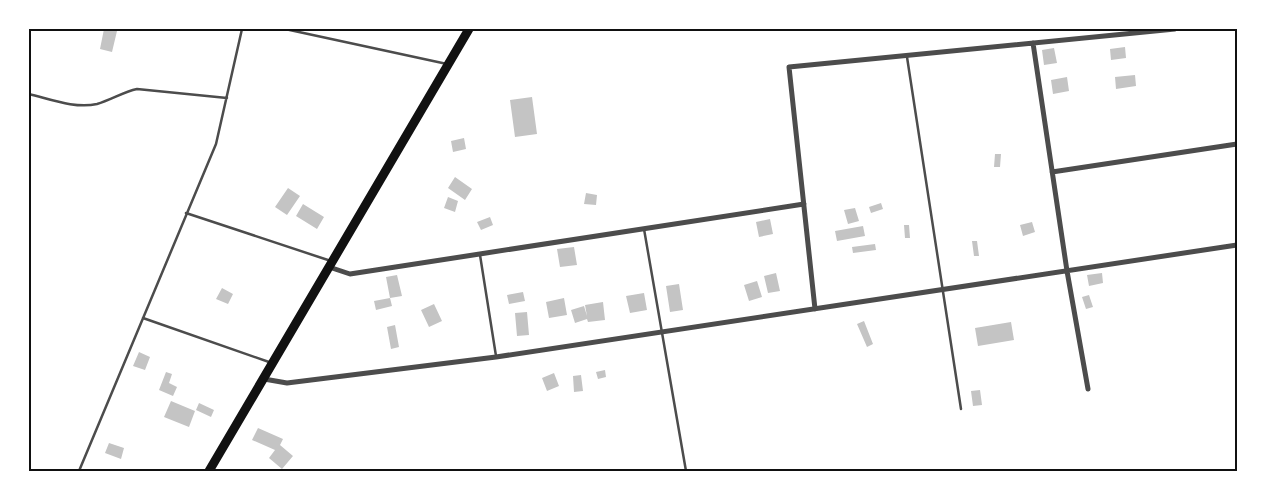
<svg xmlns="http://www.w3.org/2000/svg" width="1266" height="500" font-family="Inter,sans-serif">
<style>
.building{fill:#c4c4c4}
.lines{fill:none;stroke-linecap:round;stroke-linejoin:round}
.service{stroke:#4c4c4c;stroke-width:2.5}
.minor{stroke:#4c4c4c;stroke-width:5}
.primary{stroke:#111;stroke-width:9}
.neatline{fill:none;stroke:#111;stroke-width:2}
</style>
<rect width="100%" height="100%" fill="#fff"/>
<!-- building -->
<path class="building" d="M104 29 117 31 112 52 100 49Z
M1125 47 1126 58 1111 60 1110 49Z
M1054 48 1057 63 1044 65 1042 50Z
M1135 75 1136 86 1116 89 1115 77Z
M1067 77 1069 91 1053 94 1051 80Z
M532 97 537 134 515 137 510 100Z
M464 138 466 149 453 152 451 141Z
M995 154H1001L1000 167H994Z
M455 177 472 189 465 200 448 188Z
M288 188 300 196 287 215 275 207Z
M586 193 597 195 596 205 584 204Z
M448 197 458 201 455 212 444 208Z
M881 203 883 209 871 213 869 207Z
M303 204 324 217 317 229 296 216Z
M855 208 859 221 848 224 844 210Z
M490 217 493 225 481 230 477 222Z
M770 219 773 234 759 237 756 222Z
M1032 222 1035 232 1023 236 1020 225Z
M904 225H909L910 238H905Z
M863 226 865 236 837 241 835 231Z
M972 241H977L979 256H974Z
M875 244 876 250 853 253 852 247Z
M574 247 577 265 560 267 557 249Z
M776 273 780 291 768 293 764 276Z
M1102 273 1103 283 1089 286 1087 275Z
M397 275 402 296 390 298 392 306 376 310 374 301 390 298 386 277Z
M757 281 762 297 749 301 744 285Z
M679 284 683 310 670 312 666 286Z
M222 288 233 294 228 304 216 299Z
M523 292 525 301 509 304 507 295Z
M644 293 647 310 630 313 626 296Z
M1089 295 1093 307 1086 309 1082 297Z
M564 298 567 315 549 318 546 302Z
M603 302 605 320 588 322 587 319 575 323 571 310 584 306 587 316 585 305Z
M434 304 442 321 429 327 421 310Z
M527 312 529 335 517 336 515 313Z
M864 321 873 344 867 347 857 324Z
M1011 322 1014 340 978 346 975 328Z
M395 325 399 347 391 349 387 327Z
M139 352 150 357 145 370 133 366Z
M605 370 606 377 598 379 596 372Z
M166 372 172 374 169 383 177 387 173 396 159 390Z
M554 373 559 386 547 391 542 378Z
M581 375 583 391 574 392 573 376Z
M980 390 982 405 973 406 971 391Z
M171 401 195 411 189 427 164 417Z
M199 403 214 410 211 417 196 410Z
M258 428 283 439 280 445 293 456 282 469 269 458 275 450 252 440Z
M109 443 124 448 121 459 105 453Z"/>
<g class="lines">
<!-- service -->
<path class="service" d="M285 29 447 64
M907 57 961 409
M29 94C50 99 75 109 97 104 111 100 123 92 137 89L227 98
M186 213 331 261
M644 229 686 471
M480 255 496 356
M143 318 269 362
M79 471 216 144 242 29"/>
<!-- minor -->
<path class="minor" d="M1033 43 1067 271 1088 389
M1052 172 1237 144
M329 267 350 274 804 204
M815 309 789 67 1175 29
M264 379 287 383 496 357 1237 245"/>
<!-- primary -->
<path class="primary" d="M209 471 469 29"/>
</g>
<!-- border -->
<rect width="1266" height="500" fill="none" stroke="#ffffff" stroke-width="60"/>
<rect x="30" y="30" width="1206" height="440" class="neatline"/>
</svg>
